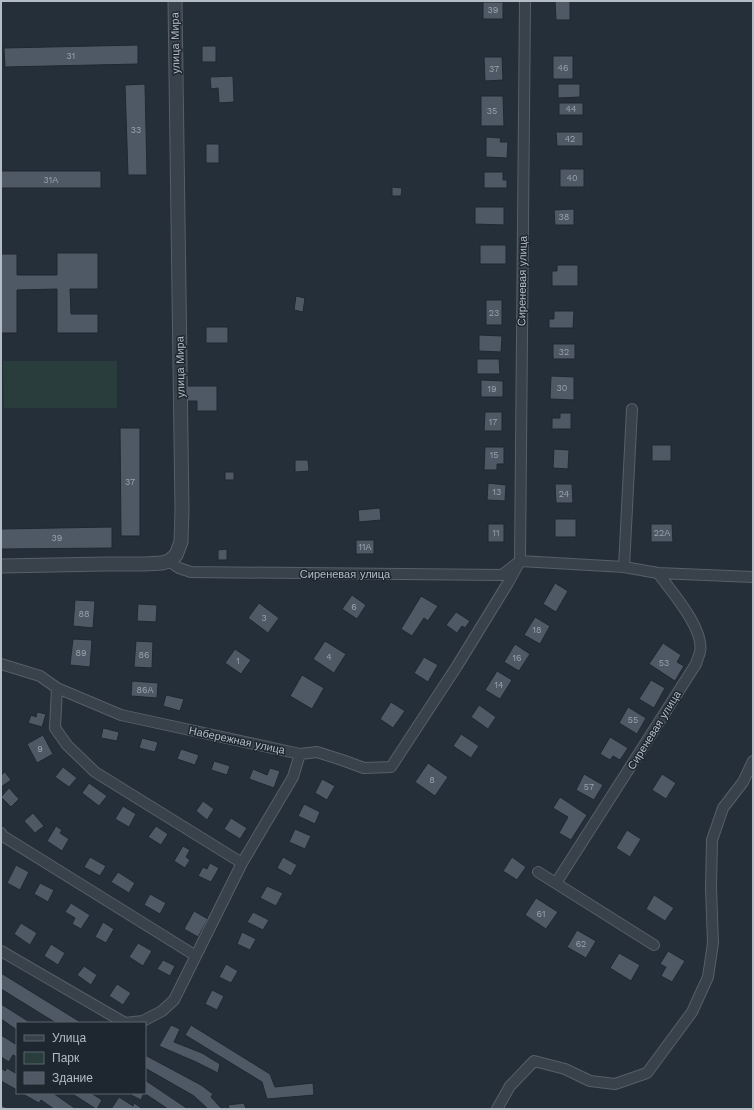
<svg xmlns="http://www.w3.org/2000/svg" width="754" height="1110" font-family="'Work Sans',sans-serif">
<style>
.green{fill:#2a3d3d}
.building{fill:#4e5965;stroke:#202831}
.lines{fill:none;stroke-linecap:round;stroke-linejoin:round}
.minor-casing{stroke:#575f68;stroke-width:12}
.tertiary-casing{stroke:#575f68;stroke-width:15}
.minor{stroke:#39414a;stroke-width:10}
.tertiary{stroke:#39414a;stroke-width:13}
.labels{text-anchor:middle;stroke-width:3;stroke-linejoin:round;paint-order:stroke}
.number-label{font-size:9px;fill:#9aa3ae}
.street-label{font-size:11px;fill:#b4bcc6;stroke:#1e262f}
</style>
<rect width="100%" height="100%" fill="#252f3a"/>
<!-- green -->
<path class="green" d="M3 361H117V408H4Z"/>
<!-- building -->
<path class="building" d="M555 1H570V20H556Z
M483 2H503V19H483Z
M138 45V64L5 67 4 48Z
M202 46H216V62H202Z
M553 56H573V79H553Z
M484 57H502L503 80 485 81Z
M233 76 234 102 219 103 218 88 211 89 210 77Z
M145 84 147 175H128L125 85Z
M558 84H580V97L558 98Z
M481 96H503L504 126H481Z
M559 103H583V115H559Z
M556 132H583V146H557Z
M486 137 501 138 500 142H508L507 158 486 157Z
M206 144H219V163H206Z
M560 169H584V187H560Z
M1 171H101V188H1Z
M484 172H503V180H507V188H484Z
M392 187 402 188 401 196H392Z
M475 207H504V225L475 224Z
M574 209V225H555L554 210Z
M480 245H506V264H480Z
M57 253H98V289H70L71 314H98V333H57V289L17 290V333H1V254H17V275H57Z
M557 265H578V286H552V271H557Z
M296 296 305 298 303 312 294 310Z
M486 300H502V325H486Z
M554 311H574L573 328H549V319H554Z
M206 327H228V343H206Z
M479 335 502 336 501 352 479 351Z
M553 344H575V359H553Z
M477 359H499L500 374H477Z
M551 376 574 377V400L550 399Z
M481 380 503 381V397H481Z
M186 386H217V411H197V401H186Z
M485 412H502V431H484Z
M560 413H571V429H552V418H560Z
M120 428H140V536H121Z
M652 445H671V461H652Z
M485 447H504V464H497V470H484Z
M554 449 569 450 568 469 553 468Z
M295 460H308L309 471 295 472Z
M225 472H234V480H225Z
M488 483 506 485 505 501 487 500Z
M555 484H572L573 503H556Z
M380 508 381 520 359 522 358 510Z
M555 519H576V537H555Z
M488 524H504V542H488Z
M651 524H672L673 542H651Z
M112 527V548L1 549V529Z
M356 540H374V554H356Z
M227 549V560H218V550Z
M555 583 568 591 556 612 543 604Z
M352 595 366 605 357 619 342 609Z
M421 596 438 606 428 621 424 618 412 636 401 629Z
M75 600 95 601 93 628 73 626Z
M259 603 279 618 268 633 248 618Z
M138 604 157 605 156 622 137 621Z
M456 612 470 621 465 628 462 626 457 633 446 625Z
M535 617 550 626 540 644 524 635Z
M73 639 92 640 90 667 70 665Z
M136 641 153 642 152 668 134 667Z
M325 641 346 654 334 673 313 659Z
M663 643 681 655 677 662 684 666 675 681 649 664Z
M515 644 530 654 519 671 504 662Z
M235 649 251 660 241 674 225 663Z
M424 657 438 665 428 682 414 673Z
M497 671 512 680 500 699 485 690Z
M302 675 324 688 312 709 290 696Z
M651 680 665 688 654 708 639 699Z
M132 681 158 683 157 698 131 696Z
M166 695 184 699 180 711 163 706Z
M391 702 405 711 393 728 380 719Z
M479 705 496 717 488 729 471 717Z
M628 707 646 718 637 734 619 723Z
M37 712 46 714 42 727 28 723 31 715 36 717Z
M103 728 119 732 117 741 101 738Z
M461 734 479 746 471 758 453 746Z
M43 735 53 754 37 763 27 744Z
M610 737 628 748 620 760 613 756 610 760 600 754Z
M142 738 158 742 155 752 139 748Z
M181 749 199 755 195 765 177 759Z
M214 761 230 766 227 775 211 770Z
M428 763 448 777 435 796 415 782Z
M63 767 77 778 69 787 55 777Z
M270 768 280 771 274 788 249 779 253 769 267 775Z
M5 772 11 780 1 787V775Z
M584 774 603 785 594 800 576 790Z
M662 774 676 783 666 799 652 790Z
M322 779 335 786 327 800 315 793Z
M89 783 107 796 99 806 82 793Z
M9 788 19 799 11 807 1 797Z
M560 797 587 815 571 840 559 833 568 817 553 808Z
M203 801 214 809 207 820 196 811Z
M304 804 320 812 315 824 298 816Z
M123 806 136 814 129 827 115 819Z
M33 813 44 826 35 833 24 821Z
M231 818 247 828 240 839 224 829Z
M56 826 62 830 60 833 69 839 62 851 47 841Z
M156 826 168 834 161 845 148 837Z
M295 829 311 836 305 849 289 842Z
M627 830 641 839 630 857 616 848Z
M183 846 190 850 186 857 190 860 185 868 174 861Z
M90 857 106 866 100 876 84 867Z
M283 857 297 865 291 876 277 868Z
M512 857 526 867 517 880 503 871Z
M210 863 219 868 211 882 198 876 203 867 207 869Z
M16 865 29 872 20 890 7 883Z
M118 872 135 883 129 893 111 882Z
M40 883 54 890 48 902 34 894Z
M267 886 283 893 276 906 260 898Z
M150 894 166 903 160 914 144 905Z
M654 895 674 908 665 921 646 909Z
M536 898 558 912 546 929 525 915Z
M71 903 90 915 81 929 72 924 75 918 65 912Z
M194 911 208 919 198 937 184 929Z
M253 912 269 920 263 930 247 922Z
M103 922 114 929 106 943 95 937Z
M21 923 37 933 30 945 14 934Z
M577 930 596 941 586 958 567 947Z
M242 932 256 939 250 950 237 944Z
M138 943 152 951 143 966 129 957Z
M51 944 65 953 58 965 44 956Z
M668 951 685 961 672 982 661 976 666 967 660 964Z
M619 953 640 965 631 981 610 968Z
M163 960 175 966 170 976 157 969Z
M226 964 238 971 231 983 219 977Z
M84 966 97 975 91 985 77 975Z
M1 973 82 1023H56L1 989Z
M117 984 131 993 123 1005 109 996Z
M212 990 224 996 217 1010 205 1004Z
M1 1004 31 1023H17V1030L1 1019Z
M171 1025 180 1029 174 1042 202 1053 220 1064 218 1073 196 1062 159 1046Z
M191 1025 270 1074 275 1087 313 1083 314 1095 267 1099 262 1082 185 1035Z
M1 1035 17 1045V1057L13 1055 9 1062 1 1057Z
M145 1055 201 1085 213 1094 211 1097 222 1109H208L194 1096 145 1068Z
M1 1068 5 1071 7 1068 17 1074V1090L1 1081Z
M145 1080 188 1109H168L144 1093 141 1100 131 1095 133 1093H145Z
M21 1093H53L76 1109H54L41 1100 39 1103Z
M71 1093H91L102 1100 97 1109H96Z
M119 1097 133 1106 134 1103 143 1109H111Z
M244 1103 246 1109H229L228 1105Z
M1 1105 9 1109H1Z"/>
<g class="lines">
<defs>
<path id="minor" d="M169 561 179 568 191 572 502 575 520 561 525 1
M624 567 632 409
M1 664 40 676 57 688 121 715 300 754 317 752 342 760 364 768 391 767 457 666 508 583 520 561 624 567 658 573 753 577
M57 688 55 728 67 745 95 772 242 863
M1 833 3 836 196 956
M538 872 654 945
M556 883 696 664C697 660 699 656 700 652 705 629 671 591 658 573
M1 951 125 1023 143 1021 162 1011 174 1000 242 863 293 777 300 754
M497 1109 510 1086 534 1061 565 1069 590 1081 615 1084 647 1073 692 1012 708 977 713 943 711 888 712 840 723 808 743 782 753 761"/>
<path id="tertiary" d="M1 566 106 564H144L162 563 169 561 176 555 181 542 182 510 175 1"/>
</defs>
<!-- minor casing -->
<use href="#minor" class="minor-casing"/>
<!-- tertiary casing -->
<use href="#tertiary" class="tertiary-casing"/>
<!-- minor -->
<use href="#minor" class="minor"/>
<!-- tertiary -->
<use href="#tertiary" class="tertiary"/>
</g>
<g class="labels">
<!-- number labels -->
<g class="number-label">
<text x="493" y="13">39</text>
<text x="71" y="59">31</text>
<text x="563" y="71">46</text>
<text x="494" y="72">37</text>
<text x="571" y="112">44</text>
<text x="492" y="114">35</text>
<text x="136" y="133">33</text>
<text x="570" y="142">42</text>
<text x="572" y="181">40</text>
<text x="51" y="183">31А</text>
<text x="564" y="220">38</text>
<text x="494" y="316">23</text>
<text x="564" y="355">32</text>
<text x="562" y="391">30</text>
<text x="492" y="392">19</text>
<text x="493" y="425">17</text>
<text x="494" y="458">15</text>
<text x="130" y="485">37</text>
<text x="497" y="495">13</text>
<text x="564" y="497">24</text>
<text x="496" y="536">11</text>
<text x="662" y="536">22А</text>
<text x="57" y="541">39</text>
<text x="365" y="550">11А</text>
<text x="354" y="610">6</text>
<text x="84" y="617">88</text>
<text x="264" y="621">3</text>
<text x="537" y="633">18</text>
<text x="81" y="656">89</text>
<text x="144" y="658">86</text>
<text x="329" y="660">4</text>
<text x="517" y="661">16</text>
<text x="238" y="664">1</text>
<text x="664" y="666">53</text>
<text x="499" y="688">14</text>
<text x="145" y="693">86А</text>
<text x="633" y="723">55</text>
<text x="40" y="752">9</text>
<text x="432" y="783">8</text>
<text x="589" y="790">57</text>
<text x="541" y="917">61</text>
<text x="581" y="947">62</text>
</g>
<!-- street labels -->
<g class="street-label">
<text transform="translate(175 43) rotate(-91)" y="4">улица Мира</text>
<text transform="translate(522 281) rotate(-89)" y="4">Сиреневая улица</text>
<text transform="translate(180 367) rotate(-91)" y="4">улица Мира</text>
<text x="345" y="578">Сиреневая улица</text>
<text transform="translate(654 730) rotate(-58)" y="4">Сиреневая улица</text>
<text transform="translate(237 740) rotate(12)" y="4">Набережная улица</text>
</g>
</g>
<!-- border -->
<rect width="754" height="1110" fill="none" stroke="#b4bcc6" stroke-width="4"/>
<!-- legend -->
<rect x="16" y="1022" width="130" height="72" fill="#1e262f" stroke="#5a626b"/>
<rect x="24" y="1035" width="20" height="6" fill="#39414a" stroke="#5a626b"/>
<text x="52" y="1042" font-size="12" fill="#b4bcc6">Улица</text>
<rect x="24" y="1052" width="20" height="12" fill="#2a3d3d" stroke="#5a626b"/>
<text x="52" y="1062" font-size="12" fill="#b4bcc6">Парк</text>
<rect x="24" y="1072" width="20" height="12" fill="#4e5965" stroke="#5a626b"/>
<text x="52" y="1082" font-size="12" fill="#b4bcc6">Здание</text>
</svg>
